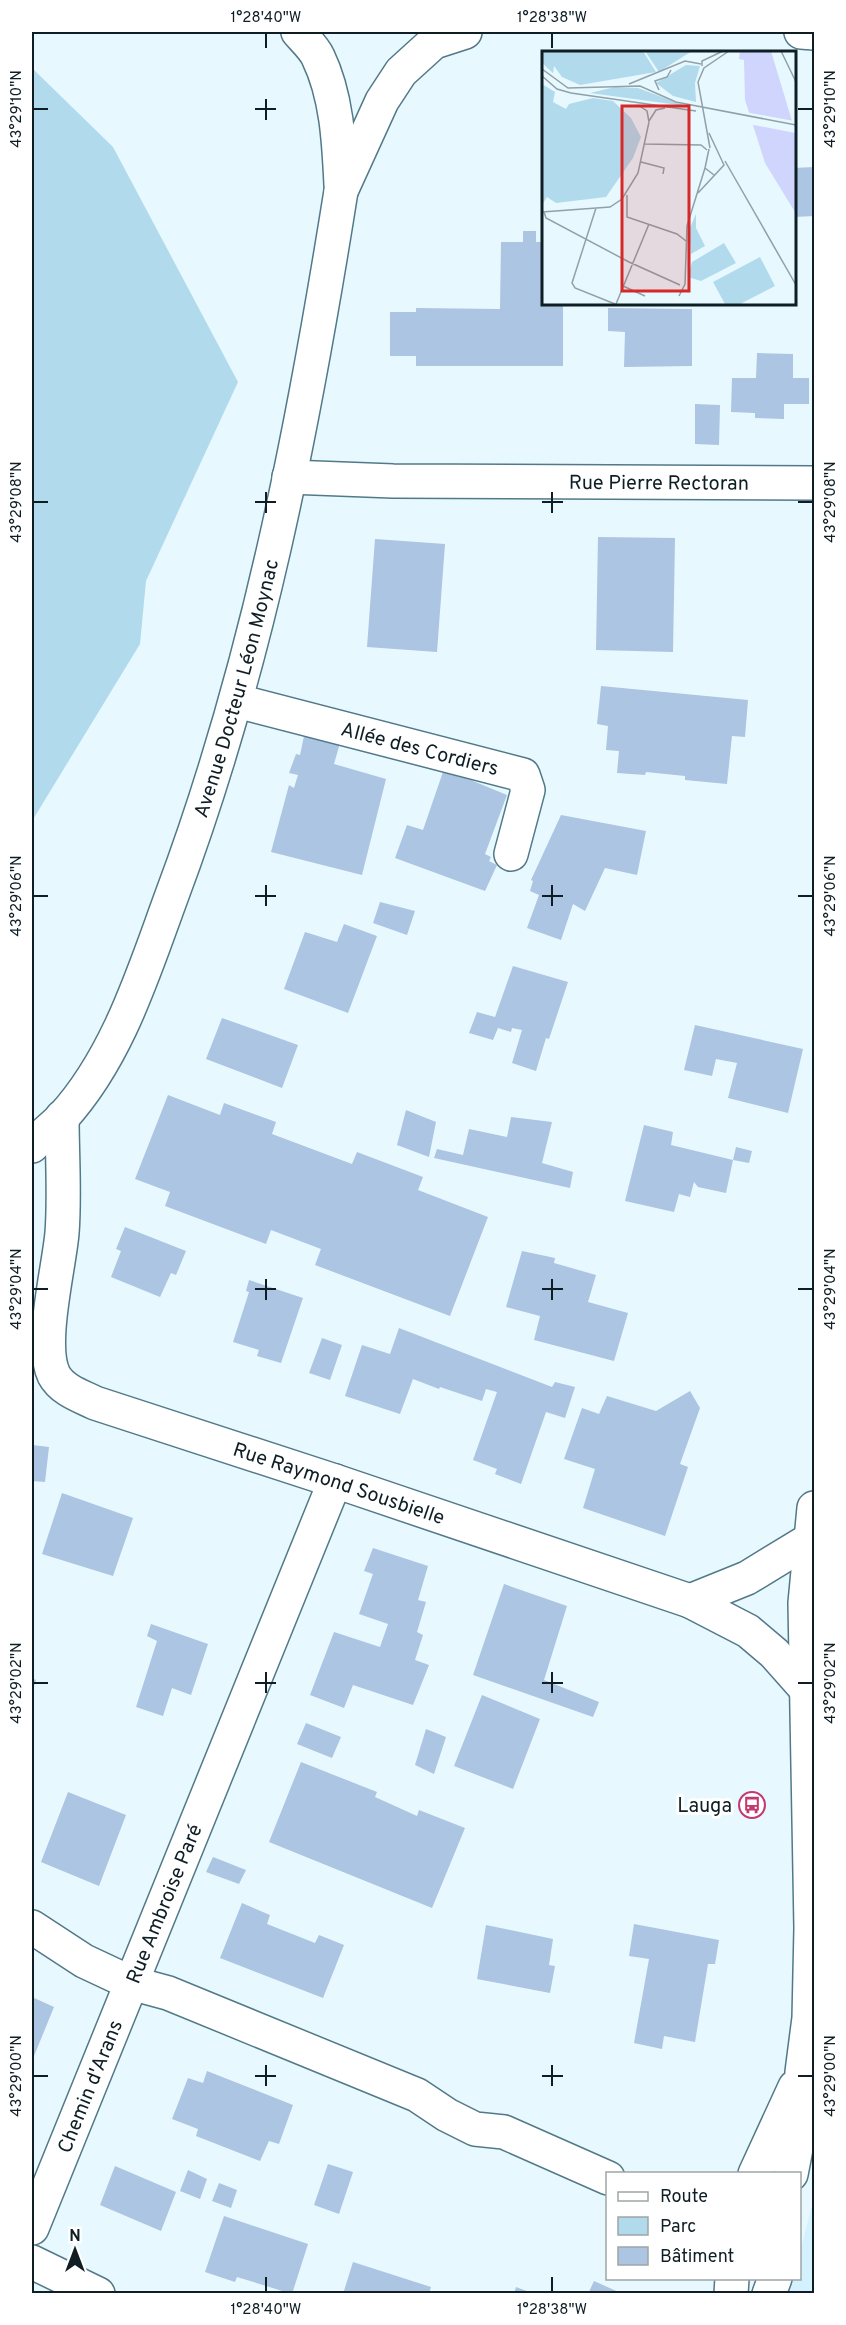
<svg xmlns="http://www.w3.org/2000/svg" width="846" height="2325" font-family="Overpass,sans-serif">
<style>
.built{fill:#d4f2fe}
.green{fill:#b1dbec}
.building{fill:#abc5e2}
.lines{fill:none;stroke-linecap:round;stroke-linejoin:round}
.street-casing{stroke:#527988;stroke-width:36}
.secondary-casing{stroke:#527988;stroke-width:36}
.primary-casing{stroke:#527988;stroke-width:36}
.street{stroke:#fff;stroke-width:33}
.secondary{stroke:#fff;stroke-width:33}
.primary{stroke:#fff;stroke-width:33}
.ticks{fill:none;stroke:#0e1e24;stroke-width:2}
.labels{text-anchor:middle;stroke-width:6;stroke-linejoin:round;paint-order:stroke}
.street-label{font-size:20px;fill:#0e1e24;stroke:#fff}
.poi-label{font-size:20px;fill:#0e1e24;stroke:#fff;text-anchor:end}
.inset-road{fill:none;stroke:#90a1a7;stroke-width:1.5}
.view{fill:#d62828;fill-opacity:0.15;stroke:#d62828;stroke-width:3}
.inset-edge{fill:none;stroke:#0e1e24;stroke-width:3}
.neatline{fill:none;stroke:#0e1e24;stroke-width:2}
.ticks-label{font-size:15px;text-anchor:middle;fill:#0e1e24}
</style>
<rect width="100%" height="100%" fill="#e7f8ff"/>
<!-- built -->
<path class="built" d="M814 2198V2293H788L792 2279 800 2278V2252Z"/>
<!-- green -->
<path class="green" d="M32 68 113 147 238 382 146 581 140 644 32 821Z"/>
<!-- building -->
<path class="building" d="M814 167V216L794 217V168Z
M523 231H536V242H543V303H563V366H416V356H390V312H416V308L500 309 501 242H523Z
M608 308 692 309V366L624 367 625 332 608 331Z
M757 353 793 354V378H809V404H784V419L755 418V413L731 412 732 378H756Z
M695 404 720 405 719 445 695 444Z
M598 537 675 538 673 652 596 650Z
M375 539 445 544 437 652 367 647Z
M601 686 748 700 745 737 732 736 727 784 685 780V776L646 772 645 775 617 773 619 751 606 750 608 726 597 724Z
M304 736 340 743 334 764 386 779 362 875 271 852 289 785 294 788 298 775 289 773 296 754 300 755Z
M444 769 507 795 485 854 491 857 489 861 497 865 485 891 395 858 407 825 423 830Z
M561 815 646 831 637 875 605 868 585 911 573 904 561 940 527 928 539 895 530 891 533 881 531 880Z
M380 902 415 911 407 935 373 923Z
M344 924 377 936 348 1013 284 989 305 932 337 942Z
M513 966 568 982 549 1039 546 1038 536 1071 512 1063 522 1030 512 1028 511 1032 498 1028 493 1040 469 1033 477 1012 495 1017Z
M222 1018 298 1045 282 1088 206 1059Z
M695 1025 803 1049 788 1113 728 1098 737 1063 716 1059 712 1076 684 1070Z
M168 1095 220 1115 224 1103 276 1122 272 1134 352 1164 357 1152 423 1177 418 1190 488 1217 450 1316 315 1265 321 1249 271 1230 266 1244 165 1206 170 1192 135 1179Z
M406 1110 436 1122 429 1157 397 1145Z
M511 1117 552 1122 542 1163 573 1172 570 1188 434 1158 437 1149 463 1155 469 1129 507 1137Z
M644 1125 673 1132 671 1145 733 1160 726 1193 698 1187 694 1182 690 1197 679 1194 674 1212 625 1201Z
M736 1147 752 1151 749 1163 733 1160Z
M125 1227 186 1251 176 1275 171 1273 160 1297 111 1277 121 1251 116 1249Z
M522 1251 555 1258 554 1263 596 1275 588 1302 628 1313 614 1361 534 1340 540 1316 506 1307Z
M249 1280 303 1298 281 1363 257 1356 259 1350 233 1342 249 1292 246 1291Z
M399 1328 552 1387 555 1382 575 1387 565 1418 546 1412 521 1484 495 1474 497 1469 473 1460 497 1392 486 1389 482 1401 440 1387 439 1389 413 1379 400 1414 345 1396 362 1345 390 1354Z
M322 1338 342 1345 330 1380 309 1373Z
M690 1391 700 1408 680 1464 688 1467 665 1536 583 1508 595 1469 564 1459 582 1408 599 1414 607 1396 656 1411Z
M32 1445 49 1447 45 1482 32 1481Z
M62 1493 133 1518 113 1576 42 1554Z
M373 1548 428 1566 418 1600 426 1602 417 1632 423 1635 415 1660 429 1665 413 1705 353 1685 344 1708 310 1695 334 1632 380 1647 388 1624 359 1614 373 1574 364 1571Z
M504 1584 567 1606 544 1680 599 1702 593 1717 473 1675Z
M151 1624 208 1644 191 1695 172 1688 163 1716 136 1707 157 1641 147 1636Z
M32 1678 36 1680 32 1693Z
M482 1695 540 1719 513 1789 454 1766Z
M306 1723 341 1737 332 1758 297 1744Z
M426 1729 446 1737 434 1774 415 1765Z
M301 1762 377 1792 375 1797 417 1816 419 1810 465 1828 432 1908 269 1842Z
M68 1792 126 1815 99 1886 41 1862Z
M213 1857 246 1870 239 1884 206 1872Z
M242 1903 270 1915 267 1924 315 1943 319 1935 344 1945 323 1998 220 1958Z
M634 1924 719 1940 715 1964H708L695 2042 664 2036 662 2049 634 2043 649 1959 629 1956Z
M486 1925 553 1939 549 1965 555 1966 550 1993 477 1979Z
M32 1997 54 2007 32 2061Z
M207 2071 293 2105 279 2144 269 2141 260 2161 196 2136 198 2129 172 2119 188 2078 203 2083Z
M328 2164 353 2172 339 2214 314 2205Z
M115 2166 176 2192 161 2231 100 2205Z
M188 2170 207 2179 200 2199 180 2191Z
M219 2183 237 2190 231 2208 212 2201Z
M224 2216 308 2244 292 2294 237 2277 235 2282 205 2272Z
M353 2262 431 2287 429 2294H343Z
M594 2281 623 2294H588Z
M516 2287 532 2293V2294H514Z"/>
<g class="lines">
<defs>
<g id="street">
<path id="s1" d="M289 477 393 481 814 483"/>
<path id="s2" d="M237 701 523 775 528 790 511 854"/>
<path id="s3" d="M62 1117C62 1156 65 1195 62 1233 59 1268 39 1345 54 1375 62 1390 81 1396 95 1403L335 1481 690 1601 748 1631 774 1653 806 1689"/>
<path id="s4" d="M32 1146C41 1136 52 1128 62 1118 118 1057 144 971 172 895 257 668 303 430 341 191"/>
<path d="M690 1601 747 1578 811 1539"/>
<path d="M32 1927 84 1961 131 1983 168 1993 417 2095 447 2115 475 2129 504 2132 608 2178"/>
<path id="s5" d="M32 2228 335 1481"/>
<path d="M32 2262 98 2294"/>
</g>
<path id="secondary" d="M755 2174 795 2087
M791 2174 799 2133 802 2072 809 2018 811 1928 805 1603 814 1508
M731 2294 732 2278
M769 2294 775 2278"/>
<path id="primary" d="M298 32C305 40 314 48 318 57 337 96 339 143 341 185
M801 32 814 33
M341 191 382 101 401 72 434 42 465 32"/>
</defs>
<!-- street casing -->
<use href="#street" class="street-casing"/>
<!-- secondary casing -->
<use href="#secondary" class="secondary-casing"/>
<!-- primary casing -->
<use href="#primary" class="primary-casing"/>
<!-- street -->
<use href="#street" class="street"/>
<!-- secondary -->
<use href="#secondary" class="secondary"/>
<!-- primary -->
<use href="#primary" class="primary"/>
</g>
<!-- ticks -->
<path class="ticks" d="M266 33V48M552 33V48M266 99V120M33 109H48M255 109H276M798 109H813M266 492V513M552 492V513M33 502H48M255 502H276M542 502H563M798 502H813M266 885V906M552 885V906M33 896H48M255 896H276M542 896H563M798 896H813M266 1279V1300M552 1279V1300M33 1289H48M255 1289H276M542 1289H563M798 1289H813M266 1672V1693M552 1672V1693M33 1683H48M255 1683H276M542 1683H563M798 1683H813M266 2065V2086M552 2065V2086M33 2076H48M255 2076H276M542 2076H563M798 2076H813M266 2277V2292M552 2277V2292"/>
<!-- icons -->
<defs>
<symbol id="bus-ring" viewBox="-11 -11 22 22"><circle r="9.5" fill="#fff" stroke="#c23870" stroke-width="1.5"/><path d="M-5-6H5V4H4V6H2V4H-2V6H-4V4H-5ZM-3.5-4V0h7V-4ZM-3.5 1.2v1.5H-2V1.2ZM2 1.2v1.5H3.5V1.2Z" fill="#c23870"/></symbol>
</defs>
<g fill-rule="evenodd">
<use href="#bus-ring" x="737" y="1790" width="30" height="30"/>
</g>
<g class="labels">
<!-- street labels -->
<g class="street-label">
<text dy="7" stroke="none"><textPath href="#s1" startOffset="370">Rue Pierre Rectoran</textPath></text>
<text dy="7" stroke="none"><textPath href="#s4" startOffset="508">Avenue Docteur Léon Moynac</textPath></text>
<text dy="7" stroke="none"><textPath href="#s2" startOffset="189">Allée des Cordiers</textPath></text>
<text dy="7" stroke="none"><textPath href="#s3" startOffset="567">Rue Raymond Sousbielle</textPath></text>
<text dy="7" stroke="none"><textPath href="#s5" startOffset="350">Rue Ambroise Paré</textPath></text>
<text dy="7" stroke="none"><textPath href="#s5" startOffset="153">Chemin d'Arans</textPath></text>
</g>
<!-- poi labels -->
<g class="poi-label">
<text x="732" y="1812">Lauga</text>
</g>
</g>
<!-- overview -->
<g transform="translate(542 51)">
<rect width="254" height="254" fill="#e7f8ff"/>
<path d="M0 0H101L114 21 38 34 20 26 12 15 11 22 0 12ZM103 0H150L117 21ZM144 14 158 15 153 32 154 51 131 45 114 32ZM0 33 13 41 11 51 24 58 27 53 51 47 71 50 89 67 99 86 91 107 64 146 14 152 5 146 0 154ZM73 36 96 37 144 55 48 42ZM154 163V177L163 195 149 203 147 179ZM182 192 194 212 159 230 146 226 150 211ZM218 206 233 235 198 253H183L171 231Z" fill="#b1dbec"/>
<path d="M198 0H229L253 80V161L223 112 203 49 202 9 197 8Z" fill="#cfd5fc"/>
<path d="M203 61 252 70 253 82 207 73Z" fill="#e7f8ff"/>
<path class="inset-road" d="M239 0 254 31M160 15V10L181 0M0 18 26 37 98 35 134 51 254 74M0 25 15 38 29 42 154 60M87 33 143 10 159 13M117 39 113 30 125 26 129 19M96 54 105 60 107 71M107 70 114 59 123 57M103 93 159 94 165 99M168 97 156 31 162 17 187 0M167 98 163 117 172 124M183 110 254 234M99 111 122 117 121 123M156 142 182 114 167 82M85 144V166L135 183 144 190M54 157 30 232 33 237 73 253M0 161 68 156 80 148 96 122 107 71M2 161 4 167 87 211 138 234M81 235 103 245M137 245 143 233 145 175 163 117M74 253 107 173"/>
<path class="view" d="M80 55H147V240H80Z"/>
<rect width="254" height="254" class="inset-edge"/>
</g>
<!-- border -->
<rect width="846" height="2325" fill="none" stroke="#ffffff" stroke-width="66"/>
<!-- legend -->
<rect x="606" y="2172" width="195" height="108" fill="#ffffff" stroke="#9fa5a7" stroke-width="1.5"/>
<rect x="618" y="2192" width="30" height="9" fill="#ffffff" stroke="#9fa5a7" stroke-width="1.5"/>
<text x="660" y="2202" font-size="18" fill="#0e1e24">Route</text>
<rect x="618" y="2217" width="30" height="18" fill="#b1dbec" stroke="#9fa5a7" stroke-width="1.5"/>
<text x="660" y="2232" font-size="18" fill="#0e1e24">Parc</text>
<rect x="618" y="2247" width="30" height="18" fill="#abc5e2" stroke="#9fa5a7" stroke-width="1.5"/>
<text x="660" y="2262" font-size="18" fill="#0e1e24">Bâtiment</text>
<!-- north arrow -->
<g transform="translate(75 2250)" stroke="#ffffff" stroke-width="4.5" paint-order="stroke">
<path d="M0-4.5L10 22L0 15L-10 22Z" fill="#0e1e24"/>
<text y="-9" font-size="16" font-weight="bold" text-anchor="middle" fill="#0e1e24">N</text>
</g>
<rect x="33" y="33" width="780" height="2259" class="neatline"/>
<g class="ticks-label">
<text x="266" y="22">1°28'40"W</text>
<text x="552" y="22">1°28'38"W</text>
<text transform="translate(16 109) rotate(-90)" y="5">43°29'10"N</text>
<text transform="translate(830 109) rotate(-90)" y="5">43°29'10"N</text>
<text transform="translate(16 502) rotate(-90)" y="5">43°29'08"N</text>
<text transform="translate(830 502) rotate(-90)" y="5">43°29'08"N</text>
<text transform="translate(16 896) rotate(-90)" y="5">43°29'06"N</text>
<text transform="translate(830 896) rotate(-90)" y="5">43°29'06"N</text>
<text transform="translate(16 1289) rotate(-90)" y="5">43°29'04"N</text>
<text transform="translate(830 1289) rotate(-90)" y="5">43°29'04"N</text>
<text transform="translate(16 1683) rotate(-90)" y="5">43°29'02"N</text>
<text transform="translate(830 1683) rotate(-90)" y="5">43°29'02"N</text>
<text transform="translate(16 2076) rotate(-90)" y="5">43°29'00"N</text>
<text transform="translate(830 2076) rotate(-90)" y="5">43°29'00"N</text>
<text x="266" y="2314">1°28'40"W</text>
<text x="552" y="2314">1°28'38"W</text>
</g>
</svg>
